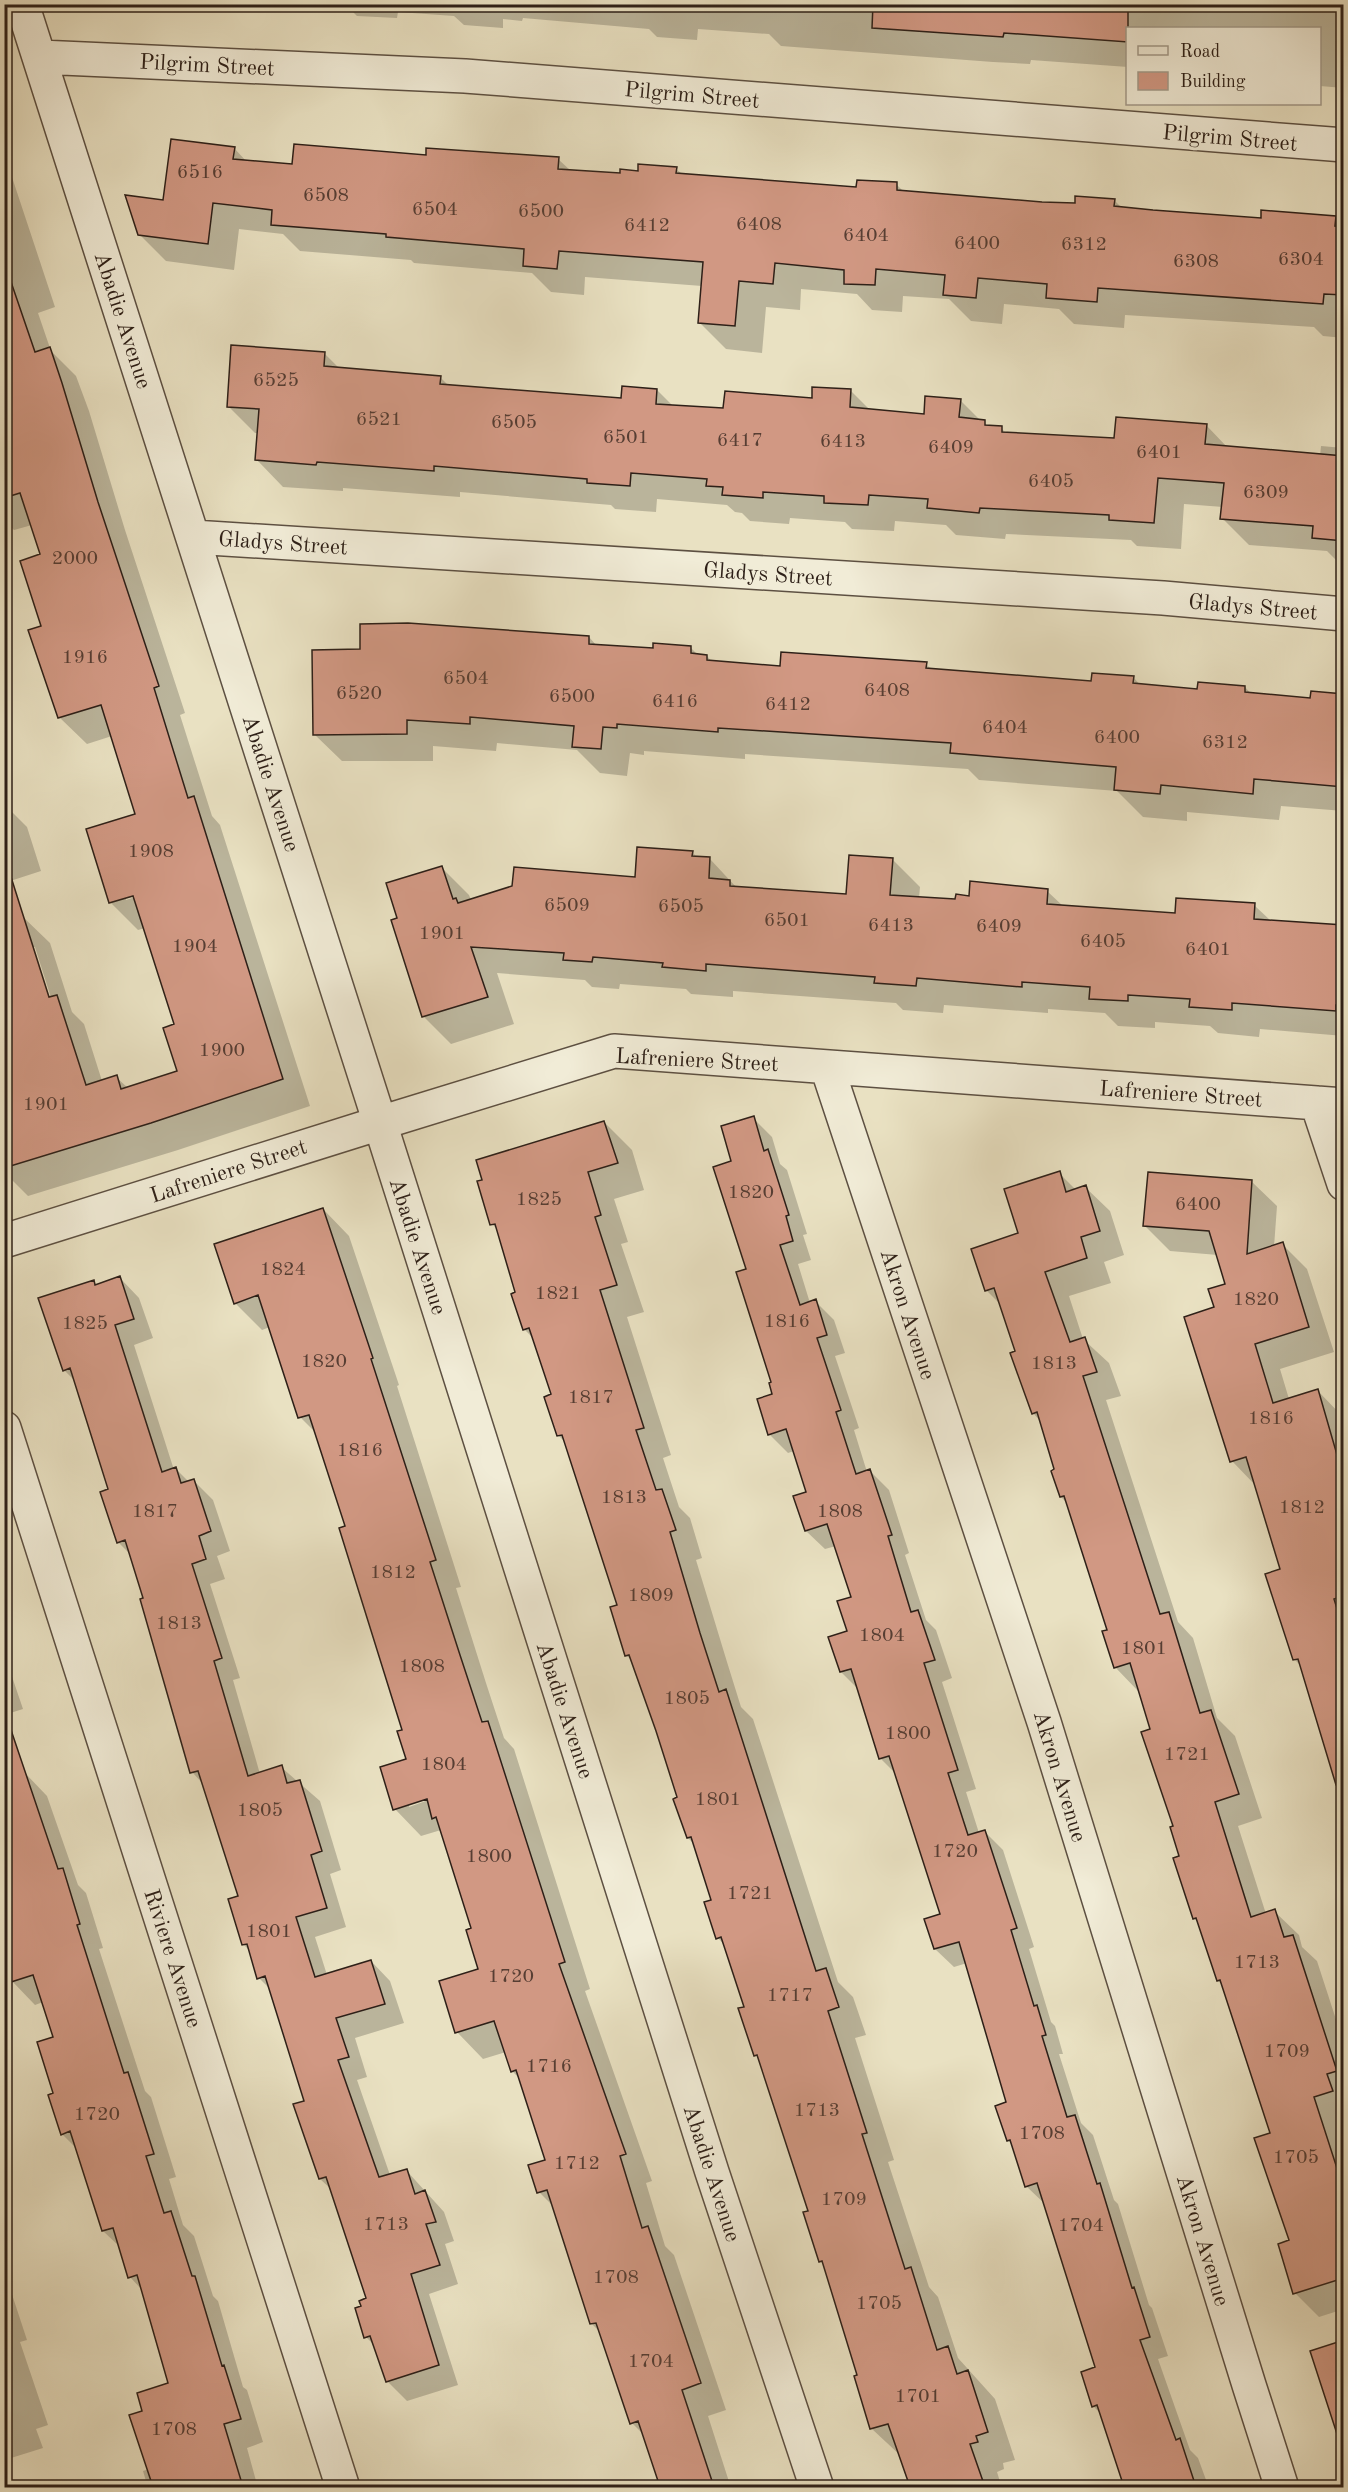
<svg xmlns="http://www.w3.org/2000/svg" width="1348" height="2492" font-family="'Old Standard TT',serif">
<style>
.shadow{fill:#0003;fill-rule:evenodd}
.building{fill:#d19883;stroke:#2e2018;stroke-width:1.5}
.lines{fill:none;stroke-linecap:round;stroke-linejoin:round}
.minor-casing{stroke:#5d5042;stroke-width:36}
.minor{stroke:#f1ecd7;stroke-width:33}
.labels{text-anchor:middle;stroke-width:6;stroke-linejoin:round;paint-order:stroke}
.number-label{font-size:20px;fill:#573e33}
.street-label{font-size:22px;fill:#2e2018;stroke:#f1ecd7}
</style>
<rect width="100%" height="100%" fill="#e9e1c2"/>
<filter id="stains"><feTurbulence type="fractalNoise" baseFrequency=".00333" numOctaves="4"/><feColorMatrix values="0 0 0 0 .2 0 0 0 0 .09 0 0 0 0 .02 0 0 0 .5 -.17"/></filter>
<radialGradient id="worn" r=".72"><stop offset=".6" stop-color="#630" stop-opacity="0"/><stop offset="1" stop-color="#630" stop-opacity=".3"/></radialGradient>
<!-- shadow -->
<path class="shadow" d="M282 4H1344V88L1320 86V28H1128V67L1031 60 1030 64 993 62 781 46 769 34 698 29 697 40 657 37 649 29 523 18 522 21 503 19V28L464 25 454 16 398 12 397 18 357 16 351 10Z
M234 148 247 162 294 165 427 157 558 159 571 171 621 175 676 169 682 174 858 188 896 184 904 192 1042 203 1076 204 1114 200 1122 208 1262 219 1335 217 1344 225V338L1323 336 1314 327 1125 315 1124 328 1074 324 1059 309 1004 304 1002 324 971 321 949 299 903 296 902 312 872 310 857 294 801 289 800 310 766 307 762 353 726 349 700 323 702 286 585 277 584 295 551 292 532 273 414 263 411 260 300 251 283 234 239 229 234 270 166 261 139 234 165 201Z
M4 153 55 307 38 313 51 351 76 376 89 411 125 530 185 713 180 715 212 816 220 825 310 1106 178 1150 28 1196 4 1172V893L22 916 50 943 72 1012 84 1024 102 1081 116 1077 128 1088 179 1072 176 1025 145 928 138 930 111 903 88 830 137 815 112 736 87 744 59 717 43 627 42 555 32 525 14 530 4 520ZM140 892 141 895 126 900V897ZM32 947H35L53 1004 50 1005Z
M325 354 340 369 440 377 449 386 622 399 657 390 673 406 724 410 813 400 851 391 871 411 925 416 960 400 981 421 990 427 1001 428 1007 434 1116 440 1206 425 1228 448 1320 456 1321 446 1344 448V564H1340L1327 551 1249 545 1222 518 1223 507 1184 504 1181 549 1137 546 1131 540 1006 534 1005 539 956 535 946 525 895 521 894 531 852 529 845 522 790 518 789 524 750 521 742 513 735 512 727 505 657 499 656 512 615 509 611 505 460 492V497L343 488V491L283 487 257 460 259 433H255L228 406Z
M589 637 597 646 654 650 691 648 698 655 707 656 712 662 781 667 926 664 932 670 1093 682 1134 678 1141 686 1199 691 1245 687 1252 695 1312 700 1344 695V811L1281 806 1279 820 1187 812V821L1143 817 1117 791 979 780 968 769 745 754V759L644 751V755L630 753 627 776 600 773 577 750 497 743 496 751 433 746V761H342L314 734 362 650Z
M4 804 27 827 41 871 4 883Z
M692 852 698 858 710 859 737 888 847 896 892 859 920 887 919 898 957 901 970 897 1047 891 1063 906 1176 914 1254 905 1271 921 1344 927V1036L1260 1029 1259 1037 1218 1033 1210 1026 1155 1022V1028L1118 1026 1105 1013 1048 1009V1013L944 1005 943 1013 903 1010 896 1003 733 991V997L691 994 686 989 620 984 619 989 592 987 585 980 497 973 514 1024 451 1044 424 1017 392 921 399 919 441 867 469 895 471 900 636 879Z
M753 1118 772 1137 780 1164 787 1170 807 1234 803 1235 811 1260 798 1264 810 1303 815 1301 834 1320 845 1353 835 1356 859 1428 854 1430 867 1472 870 1471 889 1490 909 1553 905 1555 926 1620 936 1630 952 1678 942 1682 976 1789 966 1792 979 1833 984 1831 1003 1850 1034 1947 1029 1949 1051 2022 1055 2026 1063 2054H1059L1081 2123 1093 2135 1114 2200 1118 2204 1149 2305 1152 2308 1168 2356 1158 2359 1190 2450 1198 2458 1209 2488H1125L1101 2414 1093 2406 1097 2368 1046 2205 1026 2186 1013 2146 1008 2140V2103L967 1963 954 1967 935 1949 942 1915 897 1775 880 1758 858 1689 841 1672 853 1598 836 1546 825 1549 806 1531 807 1493 794 1451 788 1453 769 1434 774 1395 773 1383 748 1270 733 1162Z
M604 1122 632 1150 644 1190 614 1199 628 1242 621 1244 644 1312 627 1317 671 1455 663 1458 679 1507 690 1518 702 1558 696 1560 727 1662 741 1707 753 1719 838 1982 853 1997 866 2035 855 2038 894 2160 888 2162 929 2287 938 2297 958 2358 995 2399 1015 2460 1003 2463 1004 2469 997 2472 1002 2488H911L901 2456 872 2429 856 2377 859 2376 825 2266 820 2261 810 2212 761 2060 756 2055 745 2008 726 1947 718 1938 713 1901 694 1844 688 1838 679 1798 634 1662 627 1656 612 1608 619 1606 567 1444 558 1435 553 1395 535 1340 524 1329 517 1293 499 1231 492 1224 483 1181Z
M1059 1173 1076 1190 1085 1187 1110 1211 1124 1255 1104 1262 1111 1283 1069 1296 1083 1339 1109 1363 1121 1396 1106 1400 1178 1622 1193 1638 1217 1718 1235 1736 1262 1818 1238 1826 1266 1914 1274 1911 1299 1935 1302 1947 1317 1961 1344 2044V2119L1338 2121 1344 2140V2309L1319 2317 1295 2293 1291 2241 1272 2134 1224 1986 1218 1981 1200 1924 1194 1918 1152 1730 1139 1692 1115 1667 1109 1631 1067 1503 1061 1497 1056 1470 1041 1422 1033 1413 1017 1352 1002 1306 986 1290Z
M1251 1181 1277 1206 1274 1247 1282 1244 1307 1269 1334 1352 1280 1369 1289 1399 1317 1390 1344 1418V1772L1302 1667 1294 1659 1282 1570 1257 1487 1232 1461 1216 1308 1227 1285 1218 1255 1170 1251 1145 1226Z
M323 1209 349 1236 399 1385 397 1386 461 1587 456 1588 486 1683 504 1738 514 1749 590 1989 585 1991 652 2181 646 2183 665 2246 674 2255 726 2410 708 2416 731 2488H657L655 2480 659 2479 645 2436 632 2423 601 2333 592 2324 555 2208 539 2192 547 2161 520 2079 512 2071 506 2052 483 2059 457 2032 480 1970 473 1929 441 1830 421 1836 395 1809 382 1768 408 1760 404 1731 347 1527 317 1434 300 1417 270 1327 262 1330 235 1303ZM433 1796 434 1798 409 1807V1804Z
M120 1278 139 1298 153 1338 134 1345 174 1470 176 1469 189 1482 194 1481 213 1500 230 1551 217 1556 225 1579 210 1584 240 1678 233 1680 260 1774 281 1767 320 1801 341 1870 330 1874 346 1927 315 1937 327 1975 371 1961 390 1981 404 2023 355 2038 367 2077 357 2080 390 2175 406 2170 444 2212 454 2241 445 2244 458 2284 429 2294 458 2385 407 2401 387 2381 376 2347 366 2337 363 2308 368 2299 332 2190 320 2179 295 2105 305 2102 271 1990 259 1978 250 1951 243 1944 240 1897 204 1785 192 1772 145 1599 131 1555 118 1542 110 1490 75 1381 64 1370 93 1281 98 1286Z
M4 1653 23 1709 4 1715Z
M24 1772 47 1796 78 1885 86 1893 103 1948 99 1949 145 2091 151 2097 176 2177 169 2179 183 2225 194 2236 213 2296 218 2301 243 2387 247 2390 263 2442 247 2448 258 2488H148L143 2471 149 2469 144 2412 170 2384 143 2291 130 2277 120 2247 103 2231 77 2149 62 2134 55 2094V2037L43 2002 35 2005 12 1981Z
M4 2270 27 2340 20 2342 48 2425 36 2429 43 2448 11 2458 4 2452Z
M4 2473 5 2474 10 2488H4Z
M498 2484 502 2488H487Z"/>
<!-- building -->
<path class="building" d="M873 4H1128V42L1004 33 1003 37 872 28Z
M171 139 235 147 233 159 292 164 294 144 426 155V148L559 157 558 169 620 173V169L638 171V164L677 167 676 173 856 187 857 180 897 182V190L1042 202 1075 203V196L1115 199 1114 206 1153 210 1261 218V210L1336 216 1335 226 1344 227V295L1324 294 1323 304 1098 288 1097 302 1046 298 1047 284 978 278 976 298 943 295 945 275 876 269 875 285 844 284V270L775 263 773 284 739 281 735 326 698 323 703 262 559 251 557 269 523 266 524 249 386 237V234L271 225 272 210 213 203 208 244 138 235 125 195 163 200Z
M10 279 35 352 50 347 62 383 98 502 159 686 154 688 188 798 194 796 283 1079 151 1123 4 1168V879L11 877 49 997 57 995 86 1085 117 1075 121 1089 177 1071 163 1028 174 1024 133 896 109 903 86 829 135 814 101 705 58 718 28 630 41 626 20 561 40 554 20 493 4 498V280Z
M231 345 325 352 324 366 441 376 440 384 621 398 622 386 657 389 656 404 723 408 725 391 812 398V387L851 389 850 407 924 414 925 396 961 399 959 417 985 420V425L1002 426V432L1114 438 1116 417 1207 424 1205 444 1344 456V541L1312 538 1313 526 1220 519 1224 483 1158 478 1154 523 1109 520V515L980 508 979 513 927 508 928 499 869 495 868 505 824 503V496L763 492V498L722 495 723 487 706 486 707 479 631 473 630 486 587 483V479L434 466V471L317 462 316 465 255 460 259 409 227 407Z
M408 623 589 636V644L653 648V643L691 646V653L707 655V660L780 666 781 652 927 662 926 668 1091 681 1092 673 1134 676 1133 683 1197 689 1198 682 1245 686V692L1310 698 1311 691 1344 694V787L1254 779 1253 794 1161 785 1160 794 1114 790 1116 767 950 753 951 743 718 728V732L617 724V728L603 727 601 749 572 747 574 726 470 717V724L407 720V734L313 735 312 650 360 649V624Z
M637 847 693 851 692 856 710 857 709 878 730 880V886L846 894 849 855 893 858 890 895 955 899 956 894 969 896 970 881 1048 889 1047 904 1175 913 1176 898 1255 903 1254 919 1344 925V1006L1336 1005V1011L1232 1003V1010L1189 1007 1190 999 1128 995V1001L1089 999 1090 987 1022 982V987L917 978 916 986 874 983 875 977 706 964V971L662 967 663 963 593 957 592 962 563 960 564 953 471 947 488 997 422 1017 391 920 397 918 386 883 442 866 453 899 456 898 458 903 512 886 514 867 635 877Z
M754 1116 764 1151 768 1149 789 1215 786 1216 793 1241 780 1245 800 1305 816 1299 827 1335 817 1338 841 1410 836 1412 856 1474 870 1469 892 1535 888 1536 911 1612 918 1610 935 1660 924 1663 958 1770 948 1773 968 1835 985 1830 1017 1928 1011 1930 1034 2006 1037 2005 1046 2035 1042 2036 1067 2117 1075 2115 1097 2184 1100 2183 1132 2288 1134 2287 1150 2337 1140 2340 1176 2440 1180 2438 1196 2487H1124L1097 2405 1092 2407 1081 2372 1095 2367 1037 2183 1025 2187 1010 2140 1007 2141 995 2106 1006 2102 959 1942 934 1949 924 1919 940 1914 889 1756 879 1759 851 1669 840 1672 828 1637 847 1631 837 1601 851 1597 827 1524 805 1531 793 1496 806 1492 786 1429 768 1435 757 1399 772 1394 769 1383 771 1382 736 1272 746 1269 713 1167 731 1161 721 1126Z
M604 1121 618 1163 588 1172 601 1215 595 1217 617 1285 600 1290 644 1428 636 1430 656 1490 662 1489 676 1530 670 1532 700 1633 719 1692 726 1689 816 1971 826 1968 839 2007 828 2011 867 2133 862 2134 905 2269 911 2267 937 2350 948 2346 957 2374 968 2370 988 2432 976 2436 978 2442 970 2444 985 2487H910L888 2424 870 2429 854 2376 857 2375 822 2261 819 2262 803 2212 808 2211 757 2055 754 2056 738 2008 744 2007 721 1937 716 1939 704 1902 711 1900 691 1837 687 1838 673 1799 677 1797 656 1731 629 1655 625 1656 610 1607 617 1605 562 1435 557 1436 544 1397 551 1394 529 1328 523 1330 511 1294 515 1292 495 1224 490 1225 477 1181 482 1180 476 1160Z
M1060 1171 1066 1192 1086 1185 1100 1231 1081 1237 1087 1258 1045 1272 1070 1342 1085 1337 1097 1372 1083 1376 1160 1614 1169 1612 1200 1713 1211 1710 1239 1794 1215 1802 1251 1917 1275 1909 1284 1937 1293 1935 1337 2071 1327 2074 1333 2091 1314 2097 1344 2190V2278L1293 2294 1278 2244 1289 2240 1254 2138 1270 2133 1220 1980 1217 1981 1196 1918 1193 1919 1173 1858 1179 1856 1170 1827 1173 1826 1141 1732 1150 1729 1130 1663 1114 1668 1102 1631 1107 1630 1064 1496 1060 1497 1051 1471 1054 1469 1037 1412 1032 1414 1010 1353 1015 1351 994 1288 985 1291 971 1249 1018 1233 1004 1189Z
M1148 1172 1252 1180 1247 1254 1283 1242 1309 1327 1255 1344 1273 1403 1318 1389 1344 1479V1596L1334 1599 1344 1631V1784L1336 1785 1298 1659 1293 1660 1265 1574 1280 1569 1246 1457 1230 1462 1184 1317 1214 1307 1208 1289 1225 1284 1209 1231 1143 1226Z
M323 1208 373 1358 371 1359 436 1560 430 1562 460 1655 482 1722 488 1721 565 1962 559 1964 626 2154 620 2156 642 2228 648 2226 701 2383 682 2390 714 2487H660L638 2421 630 2424 596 2323 590 2324 547 2190 537 2193 528 2165 545 2160 516 2070 511 2072 494 2021 455 2033 439 1981 478 1969 466 1930 471 1928 436 1817 432 1819 427 1799 393 1810 380 1767 406 1759 397 1731 402 1730 339 1528 345 1526 309 1415 298 1418 258 1295 234 1304 214 1244Z
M120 1276 134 1319 115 1325 162 1472 176 1467 181 1483 194 1479 211 1531 199 1536 206 1559 192 1564 222 1658 214 1661 248 1776 282 1765 287 1783 300 1780 322 1851 311 1855 327 1908 296 1917 315 1977 371 1960 385 2004 336 2018 349 2057 338 2060 379 2177 407 2169 415 2194 425 2190 436 2222 426 2224 440 2265 411 2274 439 2365 386 2382 370 2336 364 2338 355 2308 361 2306 359 2301 366 2298 326 2177 319 2179 293 2104 304 2101 265 1976 257 1979 247 1944 242 1945 228 1899 238 1896 198 1771 190 1773 140 1599 143 1598 125 1540 117 1543 100 1492 108 1489 70 1368 63 1371 38 1298 94 1280 95 1285Z
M10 1727 58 1869 63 1868 80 1924 77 1925 124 2073 128 2072 154 2154 146 2156 164 2213 171 2211 192 2276H195L222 2366 224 2365 241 2419 224 2424 243 2487H153L129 2415 142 2411 137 2393 168 2383 137 2275 128 2278 113 2228 102 2231 70 2131 61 2135 48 2095 53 2093 37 2042 53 2037 33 1975 11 1982 4 1962V1728Z
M1344 2340V2433L1337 2434 1310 2351Z"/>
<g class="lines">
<defs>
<path id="minor" d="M22 4 380 1123 712 2172 817 2488
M40 57 465 76 1344 145
M193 537 1163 598 1344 614
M827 1067 1044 1722 1249 2385 1282 2488
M1317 1103 1344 1184
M4 1241 380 1123 614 1051 1344 1105
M4 1428 343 2488"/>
</defs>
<!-- minor casing -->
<use href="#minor" class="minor-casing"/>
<!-- minor -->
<use href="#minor" class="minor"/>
</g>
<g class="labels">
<!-- number labels -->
<g class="number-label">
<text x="200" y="178">6516</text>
<text x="326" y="201">6508</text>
<text x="435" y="215">6504</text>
<text x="541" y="217">6500</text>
<text x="759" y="230">6408</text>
<text x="647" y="231">6412</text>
<text x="866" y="241">6404</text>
<text x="977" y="249">6400</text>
<text x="1084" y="250">6312</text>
<text x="1301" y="265">6304</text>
<text x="1196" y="267">6308</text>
<text x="276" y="386">6525</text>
<text x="379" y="425">6521</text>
<text x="514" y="428">6505</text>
<text x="626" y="443">6501</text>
<text x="740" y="446">6417</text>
<text x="843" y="447">6413</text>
<text x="951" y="453">6409</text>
<text x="1159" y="458">6401</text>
<text x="1051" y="487">6405</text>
<text x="1266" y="498">6309</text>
<text x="75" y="564">2000</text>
<text x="85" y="663">1916</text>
<text x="466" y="684">6504</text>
<text x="887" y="696">6408</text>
<text x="359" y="699">6520</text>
<text x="572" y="702">6500</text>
<text x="675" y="707">6416</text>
<text x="788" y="710">6412</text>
<text x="1005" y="733">6404</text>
<text x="1117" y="743">6400</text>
<text x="1225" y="748">6312</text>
<text x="151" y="857">1908</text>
<text x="567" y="911">6509</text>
<text x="681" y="912">6505</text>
<text x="787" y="926">6501</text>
<text x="891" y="931">6413</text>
<text x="999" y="932">6409</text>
<text x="442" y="939">1901</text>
<text x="1103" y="947">6405</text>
<text x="195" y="952">1904</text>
<text x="1208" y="955">6401</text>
<text x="222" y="1056">1900</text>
<text x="46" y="1110">1901</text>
<text x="751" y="1198">1820</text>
<text x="539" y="1205">1825</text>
<text x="1198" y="1210">6400</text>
<text x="283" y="1275">1824</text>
<text x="558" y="1299">1821</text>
<text x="1256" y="1305">1820</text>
<text x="787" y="1327">1816</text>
<text x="85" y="1329">1825</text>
<text x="324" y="1367">1820</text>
<text x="1054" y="1369">1813</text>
<text x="591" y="1403">1817</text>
<text x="1271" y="1424">1816</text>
<text x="360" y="1456">1816</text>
<text x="624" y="1503">1813</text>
<text x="1302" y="1513">1812</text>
<text x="155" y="1517">1817</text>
<text x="840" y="1517">1808</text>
<text x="393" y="1578">1812</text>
<text x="651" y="1601">1809</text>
<text x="179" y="1629">1813</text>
<text x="882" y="1641">1804</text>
<text x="1144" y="1654">1801</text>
<text x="422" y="1672">1808</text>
<text x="687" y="1704">1805</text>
<text x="908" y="1739">1800</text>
<text x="1187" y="1760">1721</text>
<text x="444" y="1770">1804</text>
<text x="718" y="1805">1801</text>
<text x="260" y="1816">1805</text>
<text x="955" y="1857">1720</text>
<text x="489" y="1862">1800</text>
<text x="750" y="1899">1721</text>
<text x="269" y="1937">1801</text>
<text x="1257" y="1968">1713</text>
<text x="511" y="1982">1720</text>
<text x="790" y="2001">1717</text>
<text x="1287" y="2057">1709</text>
<text x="549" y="2072">1716</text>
<text x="817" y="2116">1713</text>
<text x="97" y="2120">1720</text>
<text x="1042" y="2139">1708</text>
<text x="1296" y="2163">1705</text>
<text x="577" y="2169">1712</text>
<text x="844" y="2205">1709</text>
<text x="386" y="2230">1713</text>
<text x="1081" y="2231">1704</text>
<text x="616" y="2283">1708</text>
<text x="879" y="2309">1705</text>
<text x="651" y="2367">1704</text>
<text x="918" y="2402">1701</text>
<text x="174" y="2435">1708</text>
</g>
<!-- street labels -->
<g class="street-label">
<text transform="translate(207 64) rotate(3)" y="8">Pilgrim Street</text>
<text transform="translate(692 94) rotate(5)" y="8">Pilgrim Street</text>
<text transform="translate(1230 137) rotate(5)" y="8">Pilgrim Street</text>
<text transform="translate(124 320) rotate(72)" y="8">Abadie Avenue</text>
<text transform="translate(283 542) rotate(4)" y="8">Gladys Street</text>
<text transform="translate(768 573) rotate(4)" y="8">Gladys Street</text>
<text transform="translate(1253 606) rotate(5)" y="8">Gladys Street</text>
<text transform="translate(272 783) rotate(72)" y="8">Abadie Avenue</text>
<text transform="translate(697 1059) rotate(3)" y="8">Lafreniere Street</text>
<text transform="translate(1181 1093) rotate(4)" y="8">Lafreniere Street</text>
<text transform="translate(228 1170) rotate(-18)" y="8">Lafreniere Street</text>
<text transform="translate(419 1246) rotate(72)" y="8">Abadie Avenue</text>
<text transform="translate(909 1314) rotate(72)" y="8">Akron Avenue</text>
<text transform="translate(566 1710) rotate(72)" y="8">Abadie Avenue</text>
<text transform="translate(1061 1776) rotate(73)" y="8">Akron Avenue</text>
<text transform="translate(174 1958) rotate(72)" y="8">Riviere Avenue</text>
<text transform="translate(713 2173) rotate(72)" y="8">Abadie Avenue</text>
<text transform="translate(1204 2240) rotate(73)" y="8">Akron Avenue</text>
</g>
</g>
<!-- margin -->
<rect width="1348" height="2492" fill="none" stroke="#e9e1c2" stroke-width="24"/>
<rect x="6" y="6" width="1336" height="2480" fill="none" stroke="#2e2018" stroke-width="3"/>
<rect x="12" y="12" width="1324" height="2468" fill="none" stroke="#2e2018" stroke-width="1.5"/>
<!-- legend -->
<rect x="1126" y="27" width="195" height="78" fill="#f1ecd7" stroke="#a39a8b" stroke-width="1.5"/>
<rect x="1138" y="46" width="30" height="9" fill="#f1ecd7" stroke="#a39a8b" stroke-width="1.5"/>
<text x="1180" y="57" font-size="18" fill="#2e2018">Road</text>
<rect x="1138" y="72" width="30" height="18" fill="#d19883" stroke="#a39a8b" stroke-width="1.5"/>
<text x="1180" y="87" font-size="18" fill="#2e2018">Building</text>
<rect width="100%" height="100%" filter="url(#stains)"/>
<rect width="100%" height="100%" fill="url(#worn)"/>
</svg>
